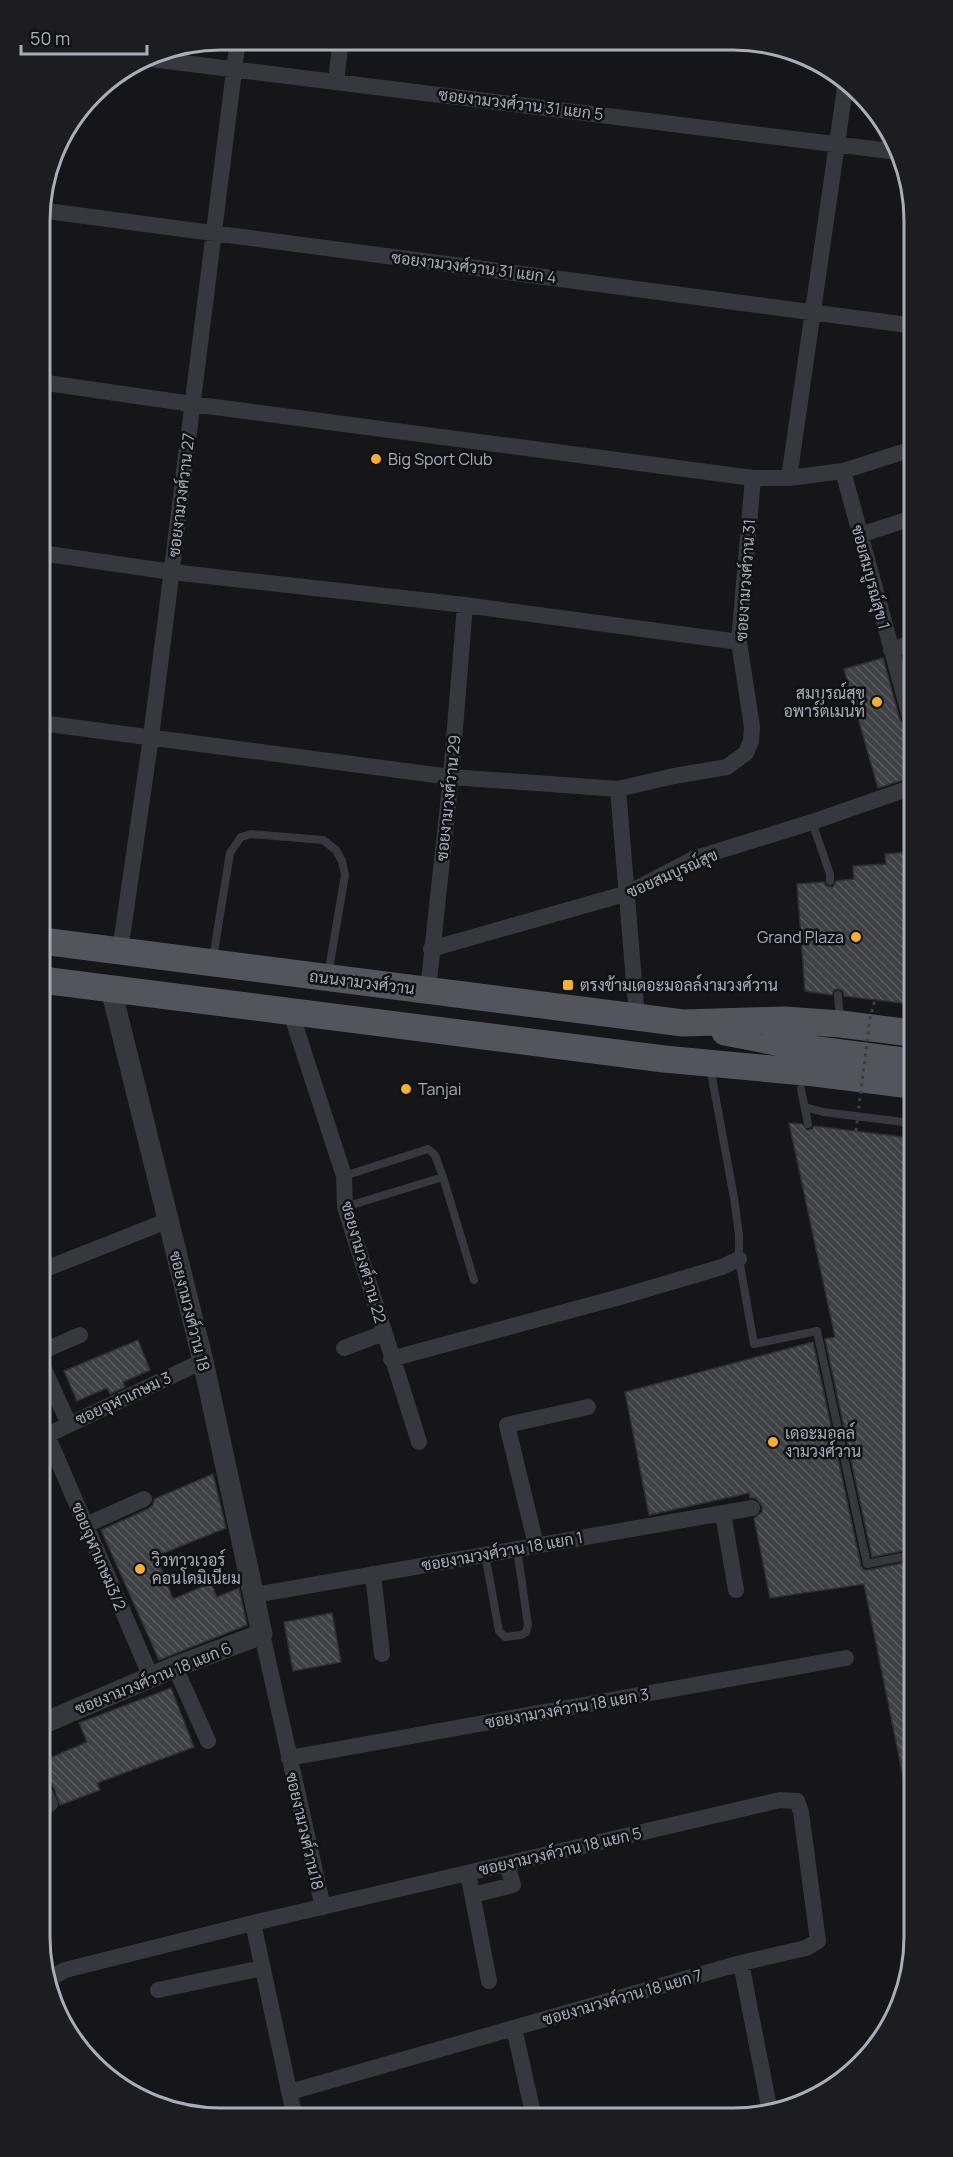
<svg xmlns="http://www.w3.org/2000/svg" width="953" height="2157" font-family="Manrope,Sarabun,sans-serif">
<style>
.building{fill:url(#building-back-hatch);stroke:#303034;stroke-width:1.5}
.lines{fill:none;stroke-linecap:round;stroke-linejoin:round}
.service{stroke:#37383d;stroke-width:8}
.minor{stroke:#37383d;stroke-width:16}
.tertiary{stroke:#37383d;stroke-width:21}
.primary{stroke:#53555c;stroke-width:27}
.path-bridge{stroke:#3d3f44;stroke-width:3;stroke-dasharray:3 4.5;stroke-linecap:butt}
.poi-dot{fill:#f2b134;stroke:#111113;stroke-width:2}
.labels{text-anchor:middle;stroke-width:5;stroke-linejoin:round;paint-order:stroke}
.street-label{font-size:16px;fill:#a8adb8;stroke:#111113}
.poi-label{font-size:16px;fill:#a8adb8;stroke:#111113;text-anchor:start}
.rim{fill:none;stroke:#a8adb8;stroke-width:3}
</style>
<defs>
<pattern id="building-back-hatch" width="6" height="6" patternUnits="userSpaceOnUse" patternTransform="scale(1.5)"><rect width="6" height="6" fill="#404145"/><path d="M-1 5l2 2M0 0l6 6M5-1l2 2" fill="none" stroke="#595a5e"/></pattern>
</defs>
<rect width="100%" height="100%" fill="#161618"/>
<!-- building -->
<path class="building" d="M883 658 900 720 908 727 910 734V778L878 788 844 669Z
M910 852V1004L844 996 843 991 838 989 834 990 832 995 805 991 797 884 824 882 826 886 833 887 836 881 854 879 853 866 886 864 885 854Z
M789 1123 802 1124 807 1130 812 1129 814 1126 911 1138 912 1549 872 1557 825 1339 835 1337Z
M138 1340 150 1370 123 1382 125 1387 110 1394 107 1388 77 1401 64 1371Z
M813 1342 861 1566 864 1570H868L912 1561 913 1795 907 1796 864 1584 770 1598 754 1518 762 1512V1506L756 1498H750L749 1493 649 1515 625 1392Z
M213 1474 226 1528 156 1556 173 1599 211 1583 217 1597 239 1588 247 1625 159 1660 101 1530 148 1509 153 1505 154 1499Z
M332 1613 341 1662 293 1671 284 1622Z
M171 1688 194 1747 97 1783 100 1790 60 1805 54 1788 51 1784 45 1783V1760L87 1742 79 1723Z"/>
<g class="lines">
<!-- service -->
<path class="service" d="M812 822 830 874V881
M213 958 230 853 241 837 251 834 323 840 336 850 342 861 345 875 328 975
M838 995 840 1021
M711 1072 734 1198 739 1235V1259L754 1344 817 1331 867 1564 912 1555
M801 1089 808 1124
M805 1107 823 1112 911 1123
M344 1176 428 1149 435 1155 443 1177 345 1207
M443 1177 474 1280
M485 1554 499 1631 505 1637 521 1635 526 1632 528 1625 517 1549"/>
<!-- minor -->
<path class="minor" d="M143 58 898 152
M336 81 341 40
M39 210 908 325
M40 382 192 404 753 478H789L843 471 909 450
M843 471 910 717
M789 478 846 81
M860 535 909 519
M41 553 172 572 465 605 739 642
M891 650 909 644
M41 723 451 777 618 789 674 776 727 767 746 753 751 741 752 727 739 642 753 478
M618 789 637 1017
M431 949 628 893 693 859 812 822 910 788
M120 951 151 737 238 39
M428 990 451 777 465 605
M291 1013 344 1176 345 1207 419 1442
M43 1270 167 1221
M344 1348 384 1333
M43 1351 80 1335
M391 1359 620 1297 722 1267 739 1259
M43 1367 69 1424
M47 1435 151 1677
M43 1437 203 1361
M723 1513 736 1590
M86 1525 144 1499
M536 1545 507 1425 588 1407
M373 1574 382 1654
M254 1595 752 1508
M262 1634 323 1907
M175 1667 208 1741
M289 1758 846 1658
M45 1793 50 1804
M468 1873 489 1981
M473 1895 513 1885 507 1864
M253 1923 294 2114
M741 1963 770 2112
M158 1990 262 1968
M514 2028 533 2113
M64 2029 51 1990V1978L65 1970 253 1923 780 1800 797 1801 801 1812 818 1941 806 1948 741 1963 290 2092"/>
<!-- tertiary -->
<path class="tertiary" d="M44 1723 175 1667 262 1634 203 1361 111 989"/>
<!-- primary -->
<path class="primary" d="M42 941 683 1023 784 1020 841 1024 911 1033
M42 980 664 1059 815 1073 911 1085
M725 1032 818 1050 911 1062"/>
<!-- path-bridge -->
<path class="path-bridge" d="M856 1131 870 1018 875 1000"/>
</g>
<!-- markers -->
<g class="poi-dot">
<circle cx="376" cy="459" r="6"/>
<circle cx="877" cy="702" r="6"/>
<circle cx="856" cy="937" r="6"/>
<rect x="562" y="979" width="12" height="12" rx="3"/>
<circle cx="406" cy="1089" r="6"/>
<circle cx="773" cy="1442" r="6"/>
<circle cx="140" cy="1569" r="6"/>
</g>
<g class="labels">
<!-- street labels -->
<g class="street-label">
<text transform="translate(521 104) rotate(7)" y="6">ซอยงามวงศ์วาน 31 แยก 5</text>
<text transform="translate(474 267) rotate(7)" y="6">ซอยงามวงศ์วาน 31 แยก 4</text>
<text transform="translate(181 495) rotate(-83)" y="6">ซอยงามวงศ์วาน 27</text>
<text transform="translate(871 577) rotate(75)" y="6">ซอยสมบูรณ์สุข 1</text>
<text transform="translate(745 580) rotate(-86)" y="6">ซอยงามวงศ์วาน 31</text>
<text transform="translate(448 798) rotate(-84)" y="6">ซอยงามวงศ์วาน 29</text>
<text transform="translate(672 873) rotate(-24)" y="6">ซอยสมบูรณ์สุข</text>
<text transform="translate(362 982) rotate(7)" y="6">ถนนงามวงศ์วาน</text>
<text transform="translate(364 1262) rotate(74)" y="6">ซอยงามวงศ์วาน 22</text>
<text transform="translate(190 1311) rotate(76)" y="6">ซอยงามวงศ์วาน 18</text>
<text transform="translate(123 1398) rotate(-25)" y="6">ซอยจุฬาเกษม 3</text>
<text transform="translate(502 1551) rotate(-10)" y="6">ซอยงามวงศ์วาน 18 แยก 1</text>
<text transform="translate(99 1556) rotate(67)" y="6">ซอยจุฬาเกษม3/2</text>
<text transform="translate(153 1678) rotate(-22)" y="6">ซอยงามวงศ์วาน 18 แยก 6</text>
<text transform="translate(567 1708) rotate(-10)" y="6">ซอยงามวงค์วาน 18 แยก 3</text>
<text transform="translate(305 1831) rotate(77)" y="6">ซอยงามวงศ์วาน18</text>
<text transform="translate(560 1851) rotate(-13)" y="6">ซอยงามวงค์วาน 18 แยก 5</text>
<text transform="translate(622 1997) rotate(-16)" y="6">ซอยงามวงค์วาน 18 แยก 7</text>
</g>
<!-- poi labels -->
<g class="poi-label">
<text x="388" y="465">Big Sport Club</text>
<text x="865" y="699" text-anchor="end">สมบูรณ์สุข<tspan x="865" dy="18">อพาร์ตเมนท์</tspan></text>
<text x="844" y="943" text-anchor="end">Grand Plaza</text>
<text x="580" y="991">ตรงข้ามเดอะมอลล์งามวงศ์วาน</text>
<text x="418" y="1095">Tanjai</text>
<text x="785" y="1439">เดอะมอลล์<tspan x="785" dy="18">งามวงศ์วาน</tspan></text>
<text x="152" y="1566">วิวทาวเวอร์<tspan x="152" dy="18">คอนโดมิเนียม</tspan></text>
</g>
</g>
<!-- crop -->
<path d="M0 0H953V2157H0ZM221 50H733A171 171 0 0 1 904 221V1937A171 171 0 0 1 733 2108H221A171 171 0 0 1 50 1937V221A171 171 0 0 1 221 50Z" fill="#1d1d20" fill-rule="evenodd"/>
<path class="rim" d="M221 50H733A171 171 0 0 1 904 221V1937A171 171 0 0 1 733 2108H221A171 171 0 0 1 50 1937V221A171 171 0 0 1 221 50Z"/>
<!-- scale -->
<path d="M21 45v9h126v-9" fill="none" stroke="#a8adb8" stroke-width="3"/>
<text x="30" y="45" font-size="18" fill="#a8adb8" stroke="#111113" stroke-width="4.5" paint-order="stroke">50 m</text>
</svg>
